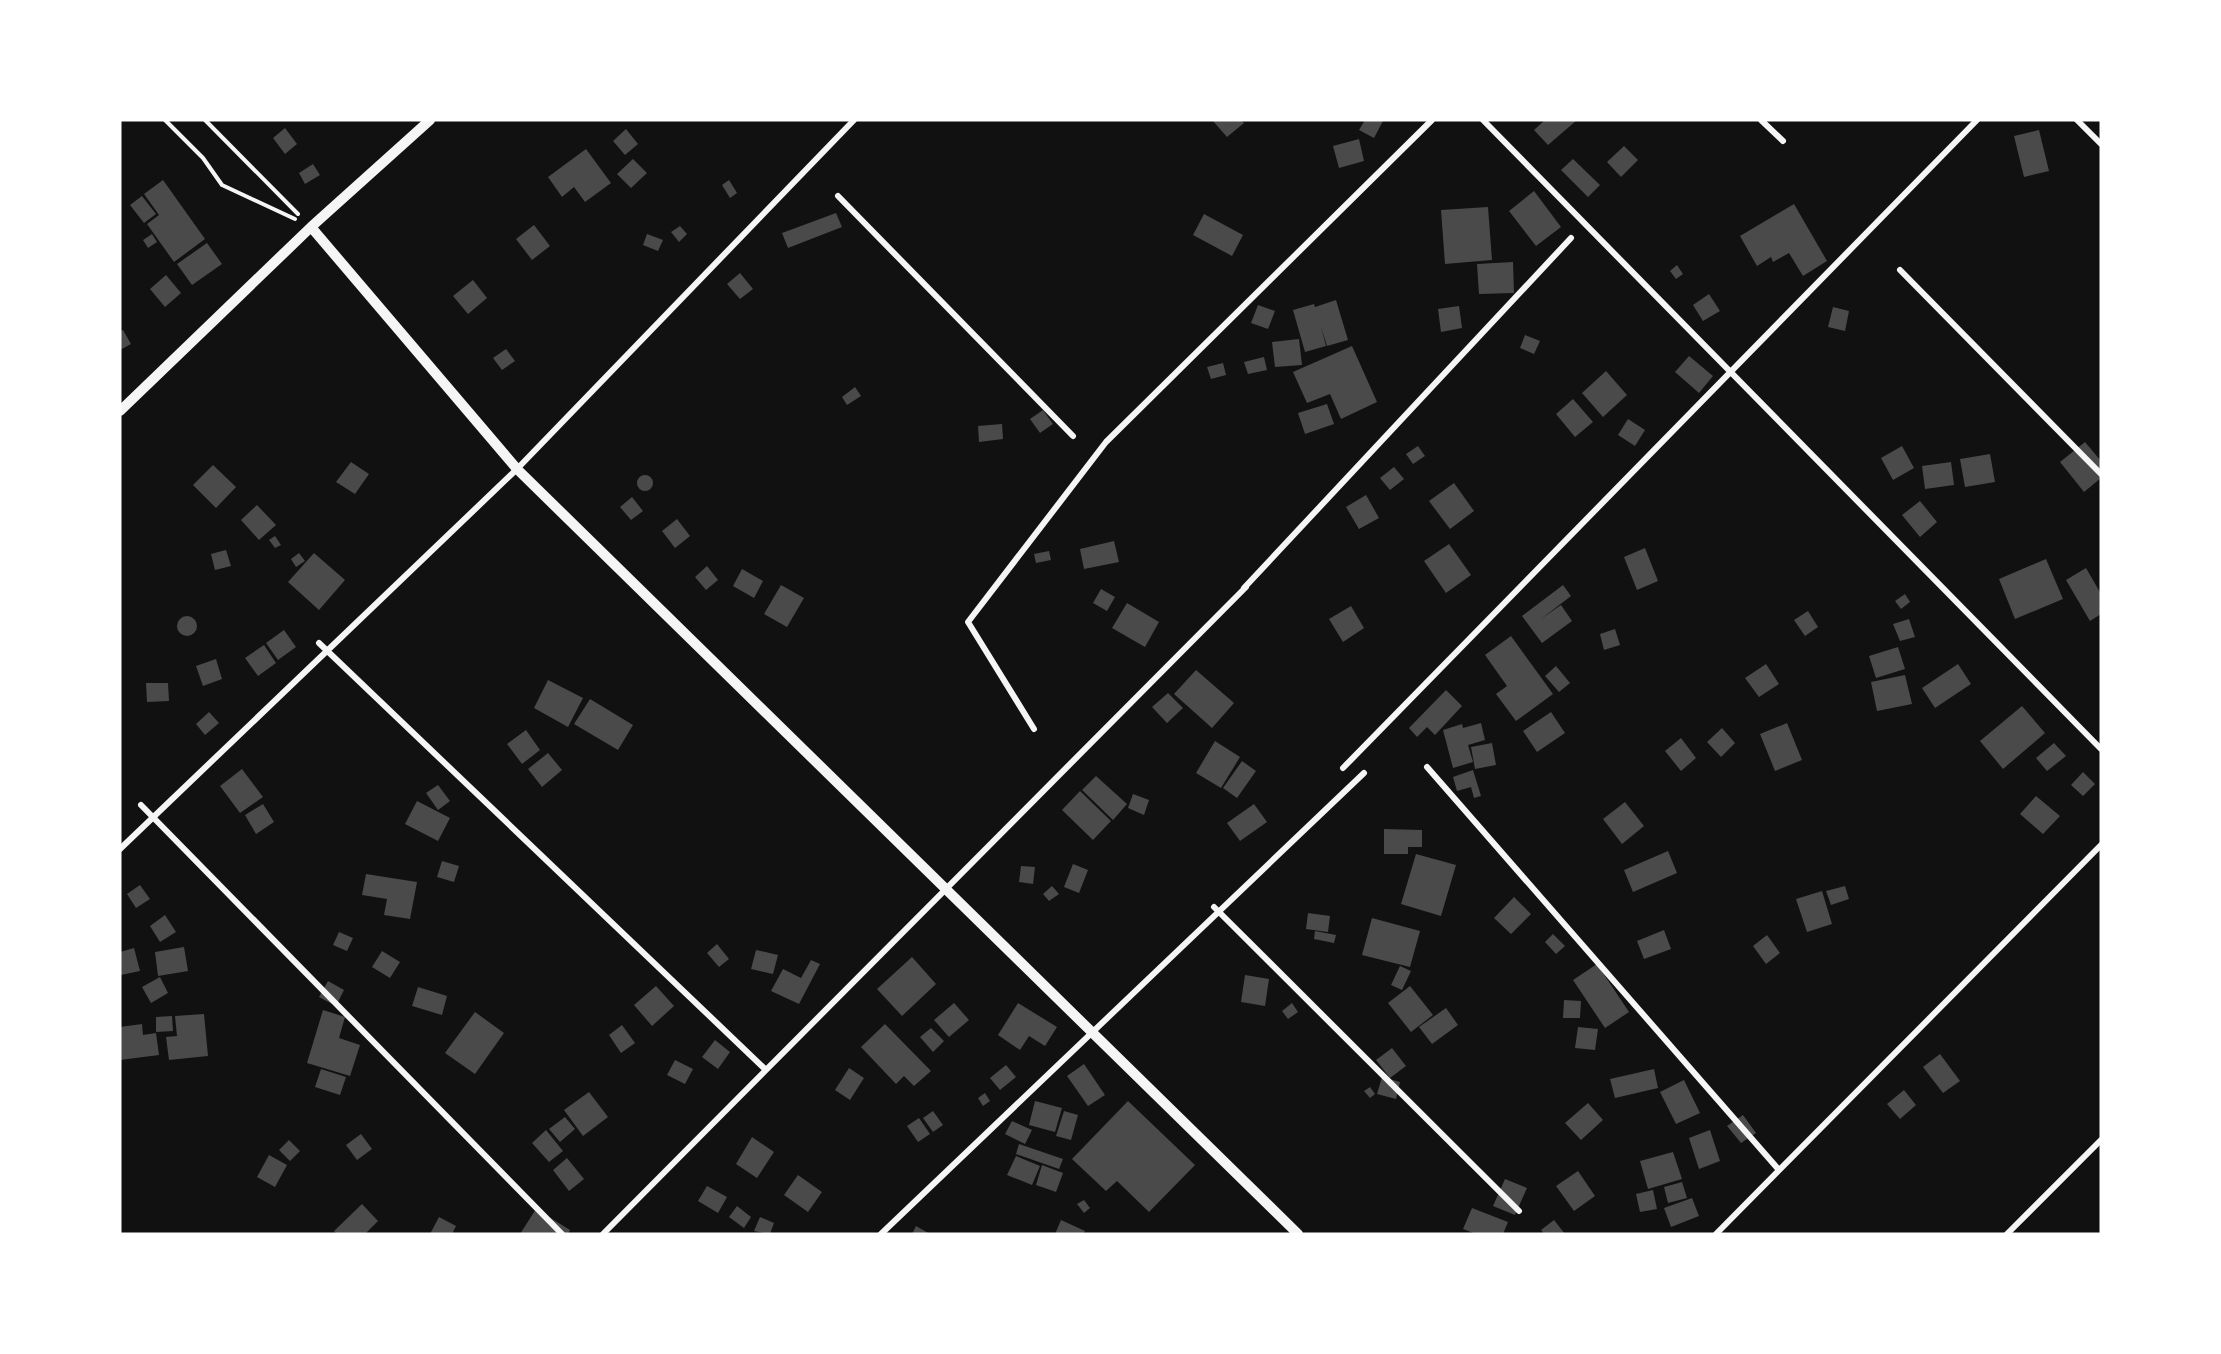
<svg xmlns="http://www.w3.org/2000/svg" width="2221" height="1354" font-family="'PT Sans',sans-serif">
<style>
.building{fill:#4a4a4a}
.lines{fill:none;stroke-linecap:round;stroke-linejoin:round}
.path{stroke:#f5f5f5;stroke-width:4}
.minor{stroke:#f5f5f5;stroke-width:6}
.tertiary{stroke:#f5f5f5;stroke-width:10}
</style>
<rect width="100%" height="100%" fill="#111"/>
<!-- building -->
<path class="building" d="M1215 120H1241L1244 123 1227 137 1213 121Z
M1365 120 1383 121 1374 138 1359 130Z
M1545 120H1577L1548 145 1534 130Z
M285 128 297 144 285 154 273 138Z
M626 129 638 144 625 155 613 141Z
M2039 130 2049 171 2024 177 2014 136Z
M1359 139 1364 161 1339 168 1333 146Z
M1624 146 1638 160 1621 177 1607 162Z
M586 149 611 183 585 202 574 187 562 197 548 177Z
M633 159 647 173 631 188 617 174Z
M1573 159 1600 185 1588 197 1561 170Z
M313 164 320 175 305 184 299 173Z
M163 180 205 239 174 262 147 224 159 215 144 194Z
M729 180 737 193 730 198 722 185Z
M1534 191 1561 227 1536 246 1509 211Z
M142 196 156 214 144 223 130 205Z
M1794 204 1827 261 1803 276 1789 253 1773 262 1771 257 1757 266 1740 236Z
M1488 207 1492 260 1445 264 1441 210Z
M836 213 842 227 788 248 782 233Z
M1204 214 1243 235 1232 256 1193 235Z
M534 225 550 246 532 260 516 239Z
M680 226 687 234 679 242 671 232Z
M152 234 157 242 148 248 143 240Z
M647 234 663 240 658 251 643 245Z
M207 243 222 264 192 285 177 264Z
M1513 262 1514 293 1479 294 1477 264Z
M1677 265 1683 274 1676 279 1670 271Z
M740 273 753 289 740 299 727 284Z
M166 275 181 293 165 307 150 289Z
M473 280 487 298 468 314 453 296Z
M1709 294 1720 311 1703 321 1693 305Z
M1336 300 1348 340 1327 346 1321 327 1326 346 1305 352 1293 310 1314 304 1315 307Z
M1258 305 1275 311 1268 329 1251 323Z
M1459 306 1462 328 1441 332 1438 309Z
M1833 307 1849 311 1845 331 1828 327Z
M123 330 131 344 120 350V331Z
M1525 335 1540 341 1534 354 1520 348Z
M1299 339 1302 365 1275 367 1272 342Z
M1352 346 1377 402 1341 419 1330 394 1307 403 1293 372Z
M506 349 515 361 502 370 493 358Z
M1689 356 1713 376 1699 393 1675 372Z
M1264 357 1267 370 1248 374 1244 362Z
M1223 363 1226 375 1211 379 1207 367Z
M1606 371 1627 395 1603 417 1582 393Z
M855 387 861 396 847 405 842 397Z
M1573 399 1593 422 1575 437 1556 414Z
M1327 404 1334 424 1305 434 1298 413Z
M1043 410 1053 424 1040 433 1030 419Z
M1628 419 1645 430 1635 446 1618 435Z
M1002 424 1003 439 979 442 978 426Z
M2085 442 2101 461V478L2084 492 2060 462Z
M1418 446 1425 456 1413 464 1406 454Z
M1902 446 1914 468 1893 480 1881 458Z
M1990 454 1995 482 1965 487 1960 459Z
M351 462 369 474 355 494 336 482Z
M1951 462 1954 485 1925 489 1922 466Z
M213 465 236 487 216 508 193 485Z
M1394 467 1404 479 1390 490 1380 478Z
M637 483a8 8 0 1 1 16 0a8 8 0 1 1-16 0Z
M1454 483 1474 511 1450 529 1429 501Z
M1366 495 1379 518 1359 529 1346 507Z
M632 497 643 511 631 520 620 507Z
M1920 501 1937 522 1920 537 1902 515Z
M257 505 276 525 259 540 241 520Z
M677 519 690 536 675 548 662 531Z
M275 536 281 545 275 548 269 540Z
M1114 541 1119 562 1084 569 1080 549Z
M1449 544 1471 575 1446 593 1424 561Z
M1645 548 1658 581 1637 590 1624 557Z
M226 550 231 566 215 570 211 554Z
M1049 551 1051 560 1036 563 1034 554Z
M299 553 305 561 296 567 291 559Z
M314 553 345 580 319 610 288 582Z
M2046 559 2063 599 2015 619 1999 579Z
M707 566 718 580 706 590 695 577Z
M2086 568 2101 594V614L2090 621 2066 580Z
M742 569 763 581 754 598 733 586Z
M781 585 804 598 787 627 764 614Z
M1563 585 1571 596 1541 619 1561 605 1572 621 1542 643 1522 616Z
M1101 589 1115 597 1107 611 1093 603Z
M1905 594 1910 602 1901 609 1895 601Z
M1127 603 1159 622 1145 647 1112 628Z
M1351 606 1364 628 1343 642 1329 619Z
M1808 611 1818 627 1805 636 1794 620Z
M177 626a10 10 0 1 1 20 0a10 10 0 1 1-20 0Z
M1909 619 1915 637 1900 641 1893 624Z
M1615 629 1620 645 1604 650 1600 634Z
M284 630 296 647 278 660 266 643Z
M1511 636 1553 694 1516 721 1496 694 1507 686 1485 655Z
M264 645 276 663 258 676 245 658Z
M1898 647 1905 669 1876 678 1869 656Z
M216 659 222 679 203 686 196 666Z
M1766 664 1779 684 1759 697 1745 678Z
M1958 664 1971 684 1935 708 1922 688Z
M1556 666 1570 683 1559 692 1545 676Z
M1196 670 1234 703 1212 728 1174 694Z
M1905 675 1912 704 1877 711 1871 682Z
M548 680 583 698 568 727 534 708Z
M146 683H168L169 701 147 702Z
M1446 690 1462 706 1435 735 1427 727 1417 737 1409 728Z
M1168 693 1183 708 1167 723 1152 707Z
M590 699 633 725 618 750 574 724Z
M2022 706 2045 733 2003 769 1980 741Z
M209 712 219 723 205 735 196 724Z
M1551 712 1565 733 1537 752 1523 731Z
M1481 723 1485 740 1468 745 1473 762 1453 768 1443 730 1462 724 1463 728Z
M1787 723 1802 760 1775 771 1760 734Z
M1722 728 1735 743 1721 757 1707 742Z
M526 730 540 750 522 764 507 744Z
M1681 738 1696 758 1681 771 1665 751Z
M1215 741 1240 757 1221 788 1196 773Z
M1492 743 1496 765 1475 769 1471 747Z
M2054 743 2066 756 2047 771 2036 758Z
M548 753 562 770 542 787 528 769Z
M1242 761 1256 771 1237 798 1223 788Z
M242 769 263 797 240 813 220 786Z
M1473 770 1481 796 1474 798 1471 787 1457 791 1453 777Z
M2083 772 2095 784 2083 796 2071 785Z
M1096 776 1127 804 1113 820 1082 790Z
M438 785 450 801 438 810 426 793Z
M1080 791 1111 821 1093 840 1062 810Z
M1133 794 1149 800 1144 815 1128 808Z
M2036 796 2060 816 2043 834 2020 814Z
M417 801 450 818 438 841 405 824Z
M1625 802 1644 826 1622 844 1603 819Z
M263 804 274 822 256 834 245 815Z
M1254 804 1267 822 1240 841 1227 823Z
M1384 829 1422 830V847H1408V854H1384Z
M1668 851 1677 873 1633 892 1624 870Z
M1416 854 1456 865 1441 916 1401 904Z
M442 861 459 866 454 882 437 877Z
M1073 864 1088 870 1079 893 1064 887Z
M1021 866 1035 867 1033 884 1019 882Z
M366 874 417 882 410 919 384 915 387 899 362 895Z
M140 885 150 899 136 908 127 894Z
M1052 886 1059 894 1049 901 1043 894Z
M1845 886 1849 899 1831 905 1826 891Z
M1822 891 1832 924 1807 932 1796 899Z
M1514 897 1531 914 1511 934 1494 918Z
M1308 913 1330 916 1328 932 1306 929Z
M165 915 176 932 160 942 150 926Z
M1372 918 1420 931 1410 967 1362 955Z
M1664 930 1671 949 1644 959 1637 941Z
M1315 931 1336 935 1334 943 1314 939Z
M339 932 353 938 347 951 333 945Z
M1553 934 1565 946 1556 954 1545 942Z
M1767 935 1780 953 1766 964 1753 946Z
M717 944 729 959 719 967 707 953Z
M184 947 188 971 158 976 155 952Z
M134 948 140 971 121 975 120 952Z
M756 950 778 955 773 974 751 969Z
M382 951 400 962 390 978 372 967Z
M912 957 936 984 902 1016 877 989Z
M811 960 820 964 799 1004 771 991 783 969 801 978Z
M1597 964 1629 1012 1605 1028 1573 980Z
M1400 966 1411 971 1402 990 1391 985Z
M1245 975 1269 979 1265 1006 1241 1002Z
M160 977 168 993 151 1003 142 987Z
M328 981 344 990 336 1006 319 997Z
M656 986 674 1006 652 1026 634 1005Z
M1410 986 1433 1015 1411 1032 1388 1003Z
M418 987 447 996 442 1015 412 1006Z
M1564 1000 1581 1001 1580 1018H1563Z
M954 1003 969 1020 949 1037 934 1020Z
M1018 1003 1057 1027 1045 1046 1029 1036 1020 1050 998 1035Z
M1292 1003 1298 1012 1288 1019 1282 1011Z
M1446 1008 1458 1025 1432 1044 1419 1027Z
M323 1010 345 1017 339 1038 360 1045 350 1076 307 1063Z
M475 1012 504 1033 475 1074 445 1053Z
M204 1014 208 1056 169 1060 166 1037 177 1036 175 1016Z
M172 1016 173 1031 156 1032V1017Z
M142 1024 143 1035 156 1033 159 1055 120 1060V1027Z
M885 1024 931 1071 914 1086 904 1076 896 1084 861 1047Z
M622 1025 635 1043 621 1053 609 1035Z
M1578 1027 1598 1029 1595 1050 1575 1048Z
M931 1028 944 1041 933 1052 920 1037Z
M715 1040 730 1052 718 1069 702 1057Z
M1392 1048 1406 1066 1390 1078 1376 1060Z
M1940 1054 1960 1081 1943 1093 1923 1067Z
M675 1060 693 1069 685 1084 667 1075Z
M1084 1064 1105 1095 1088 1106 1067 1076Z
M1006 1065 1016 1077 1000 1090 990 1078Z
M849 1068 864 1078 850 1100 835 1090Z
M321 1069 346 1077 340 1095 315 1087Z
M1654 1069 1658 1088 1615 1098 1610 1079Z
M1382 1077 1400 1082 1396 1099 1377 1094Z
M1684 1080 1700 1113 1676 1124 1660 1092Z
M1370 1087 1375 1094 1370 1098 1364 1091Z
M1904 1090 1916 1105 1900 1119 1887 1104Z
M589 1092 608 1117 583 1136 564 1110Z
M985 1093 990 1101 983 1106 978 1098Z
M1035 1101 1062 1108 1055 1132 1029 1125Z
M1128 1101 1195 1165 1149 1212 1117 1181 1106 1191 1072 1159Z
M1588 1103 1603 1120 1581 1140 1565 1123Z
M933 1111 943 1125 933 1132 923 1118Z
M1064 1111 1078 1115 1071 1140 1056 1136Z
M1743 1115 1756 1133 1741 1143 1727 1126Z
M565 1117 575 1129 560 1142 549 1129Z
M919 1118 930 1134 918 1142 907 1126Z
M1012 1121 1032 1130 1025 1144 1005 1134Z
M546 1130 563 1151 549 1162 532 1143Z
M1710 1130 1720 1161 1699 1169 1689 1138Z
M361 1134 372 1149 357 1160 346 1145Z
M752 1137 774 1152 757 1178 736 1164Z
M289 1140 300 1151 290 1161 279 1150Z
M1019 1144 1063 1159 1059 1169 1016 1154Z
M1673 1152 1682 1179 1648 1189 1640 1161Z
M269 1155 287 1165 275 1187 257 1177Z
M1016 1156 1040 1166 1032 1185 1007 1175Z
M567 1158 584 1179 569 1191 553 1170Z
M1042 1165 1063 1173 1056 1192 1036 1185Z
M1578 1171 1595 1196 1574 1211 1556 1186Z
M798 1175 822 1192 808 1212 784 1195Z
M1505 1179 1527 1188 1515 1215 1493 1206Z
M1682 1182 1687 1198 1668 1203 1664 1187Z
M707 1186 727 1197 718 1213 698 1201Z
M1653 1190 1657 1209 1640 1212 1636 1194Z
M1692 1198 1699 1216 1671 1227 1664 1208Z
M1084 1200 1090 1208 1084 1213 1077 1204Z
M362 1204 378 1221 365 1234H337L334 1231Z
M737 1206 751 1217 744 1228 729 1217Z
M1472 1208 1508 1222 1503 1234H1476L1463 1229Z
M536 1209 570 1230 568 1234H520Z
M439 1217 456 1226 452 1234H430Z
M760 1217 774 1223 770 1234 754 1231Z
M1061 1220 1085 1231 1083 1234H1055Z
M1554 1220 1565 1234H1544L1541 1230Z
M916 1226 930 1234H912Z"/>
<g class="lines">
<!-- path -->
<path class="path" d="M165 120 203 158 222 185 295 219
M205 120 298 214"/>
<!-- minor -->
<path class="minor" d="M1483 120 2101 749
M1761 120 1783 141
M2077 120 2101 144
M838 196 1073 436
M1900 270 2101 474
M1244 588 1571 238
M319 643 766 1070
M1034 729 968 622 1106 442 1432 120
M1427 767 1779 1170
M1343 768 1977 120
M141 805 562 1234
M120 849 517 469 854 120
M1214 907 1519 1211
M603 1234 1246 587
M881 1234 1364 773
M1716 1234 2101 845
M2007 1234 2101 1140"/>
<!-- tertiary -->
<path class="tertiary" d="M311 227 517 469 1298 1234
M120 411 311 227 430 120"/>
</g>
<!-- border -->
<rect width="2221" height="1354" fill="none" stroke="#ffffff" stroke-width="243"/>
</svg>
